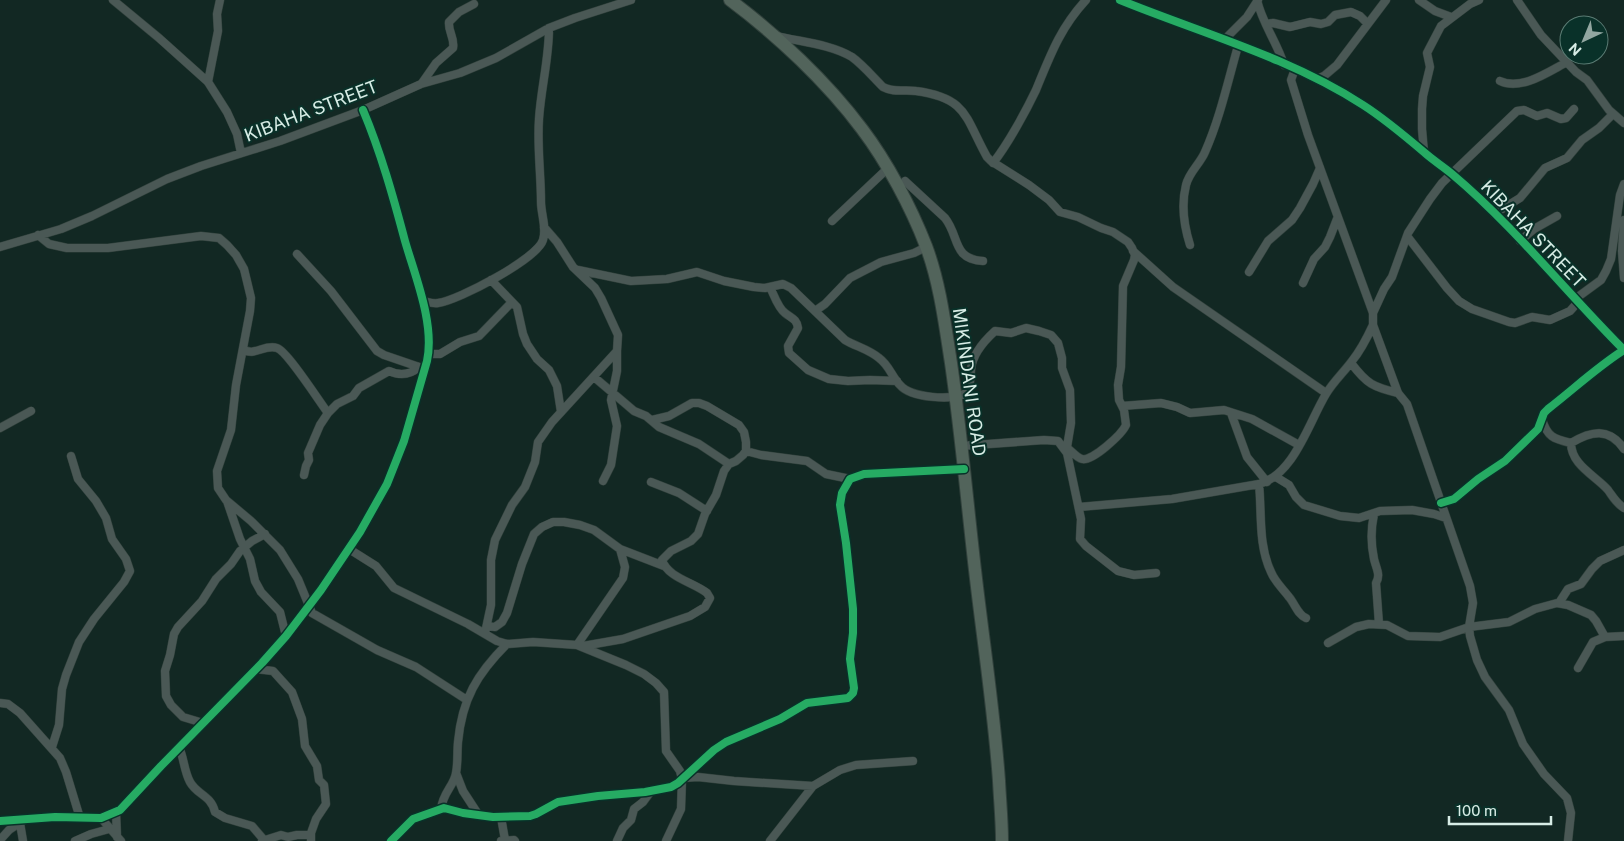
<svg xmlns="http://www.w3.org/2000/svg" width="1624" height="841" font-family="'Public Sans',sans-serif">
<style>
.lines{fill:none;stroke-linecap:round;stroke-linejoin:round}
.minor-casing{stroke:#31413c;stroke-width:9}
.highway-casing{stroke:#31413c;stroke-width:14}
.minor{stroke:#4a5855;stroke-width:8}
.highway{stroke:#52645b;stroke-width:12}
.cycleway-casing{stroke:#093129;stroke-width:11}
.cycleway{stroke:#26ab63;stroke-width:8}
.labels{text-anchor:middle;stroke-width:4;stroke-linejoin:round;paint-order:stroke}
.street-label{font-size:18px;fill:#d7ece5;stroke:#093129}
</style>
<rect width="100%" height="100%" fill="#122823"/>
<g class="lines">
<defs>
<path id="minor" d="M113 0 159 38 208 82 227 112 237 134 241 153
M1120 0C1201 33 1289 57 1363 105 1385 119 1405 136 1425 153 1434 161 1444 167 1452 174 1515 227 1566 292 1624 350 1597 367 1574 389 1548 409L1544 413 1538 429 1505 461 1478 479 1454 499 1441 503
M1257 0C1262 23 1277 42 1284 65
M1419 0 1435 11 1451 17
M1517 0 1541 35 1576 72 1587 80 1609 110 1624 123
M1267 24 1273 23 1290 27 1310 22 1321 24 1328 22 1335 15 1351 12 1360 16 1368 24
M777 36C801 42 830 44 852 57 863 65 873 77 883 87 894 93 904 89 916 91 968 98 965 118 987 157L991 161 1029 185 1049 200 1060 212 1078 217 1101 228 1113 232 1128 242 1132 248 1135 255 1134 260 1123 286 1121 367 1118 385 1119 400 1124 410 1126 425C1122 434 1092 462 1082 459 1075 457 1070 448 1062 445
M1224 40 1247 17 1258 0
M1295 69 1291 80 1308 135 1373 313V325L1398 393 1407 404 1470 586 1473 603 1469 627 1470 636 1477 660 1485 677 1509 710 1523 744 1544 774 1567 798 1571 813 1568 841
M1317 79 1324 76 1337 65 1386 0
M1500 81C1521 91 1548 72 1567 62
M208 82 218 31 217 14 220 0
M422 83 436 63 453 48C455 38 448 32 449 22L459 12 474 4
M1424 152 1422 129V109L1423 96 1430 67 1427 53 1429 49 1441 26 1470 4 1479 0
M993 163C1008 144 1026 111 1036 90 1050 56 1060 28 1086 0
M905 181 945 218C960 237 952 259 983 261
M1494 214 1520 198 1545 168 1567 158 1582 140 1599 128 1613 114
M1624 220 1622 251 1624 278
M832 221 887 169
M38 235 49 244 67 248H108L201 236 219 238 227 245 236 255 244 269 251 298 250 311 236 385 231 430 217 471 218 488 226 500 251 521 280 550 298 579 312 613 377 650 416 667 467 700
M1407 236 1447 288 1459 301 1472 309 1509 322 1515 323 1532 317 1550 320 1570 311 1578 302
M1520 241 1534 229 1557 216
M1190 245C1184 226 1181 205 1186 185 1189 172 1200 164 1205 152 1220 118 1228 81 1238 46
M0 247 61 229 92 216 167 179 201 166 280 141 363 110 421 84 460 73 496 58 549 28 575 18 631 0
M1133 251 1173 287 1326 393
M297 254 331 291 377 351 384 355 422 368
M578 270 631 281 667 279 697 272 724 281 754 287 765 288 783 284 791 288 845 340C857 347 868 349 879 358 889 365 892 377 900 385 911 398 953 401 966 393 971 385 970 380 971 370 972 354 984 341 995 331L1011 333 1026 328 1039 331 1051 335 1058 343 1062 358V368L1070 390 1071 423 1067 447
M1249 272 1268 241 1292 220 1300 208 1313 184 1320 168
M491 280 517 307 523 334 527 344 537 359 549 370 557 386 561 412
M1303 283 1314 259 1325 247 1330 237 1337 219
M770 287C774 295 778 308 785 313 791 318 797 319 798 328L788 346 789 353 808 370 829 379 848 381 870 380 897 381
M1575 299 1601 280 1606 271 1611 259 1620 195 1624 184
M423 301C428 302 433 304 438 303 459 300 537 259 543 240 547 228 541 214 541 202 541 175 537 146 539 119 541 88 549 59 549 28
M815 311 825 304 850 278 881 262 914 253 926 247
M1373 313 1384 289 1392 277 1408 233 1430 199 1442 183 1517 111 1524 110 1537 116 1547 113 1561 119 1566 118 1574 109
M243 349C254 357 264 344 277 348 287 351 319 401 328 413
M428 354H440L460 342 479 336 512 302
M1351 363C1367 384 1373 387 1398 393
M594 377 627 405 634 411 646 416 659 427 699 444 729 464
M1122 406 1161 403 1177 407 1190 413 1224 410 1252 419 1299 445
M1231 413 1247 457 1267 482
M1542 419C1547 437 1554 439 1571 443 1591 431 1609 427 1624 449
M0 428 31 411
M1571 443C1571 465 1596 476 1608 490 1613 497 1616 503 1624 508
M961 446 1044 440 1058 441 1067 453 1081 519 1080 539 1086 546 1118 571 1134 575 1156 573
M746 451 761 455 807 461 826 474 850 479
M304 475 306 466 309 460 308 453 320 425 328 413 337 404 353 396 359 388 389 371C400 376 410 375 419 367
M1276 477 1289 485 1296 497 1304 505 1340 516 1359 518 1380 511 1412 510 1434 514 1446 518
M603 481 611 465 617 426 611 400 617 371V351
M651 482 679 493 707 511
M1259 484C1262 513 1258 545 1271 572 1275 582 1283 589 1289 597 1295 604 1298 615 1306 618
M227 501 240 539 250 559 255 581 261 592 280 612 286 636
M1079 507 1172 499 1259 484C1294 475 1309 422 1326 394 1333 382 1344 372 1352 361 1361 350 1367 338 1373 325
M1374 514C1371 528 1371 545 1374 559 1376 568 1381 575 1376 583L1379 624
M349 549 376 566 394 588 468 624 497 641 507 644 533 642 577 645 626 665 644 674 656 683 664 692 666 751 680 771 682 779 681 809 666 841
M1559 603 1568 589 1581 584 1592 569 1600 561 1624 550
M487 626 495 627 502 622 507 613 522 564 534 534 542 527 553 522H564L580 525 594 530 620 549 664 566
M485 633 491 605V560L495 540 512 505 525 487 535 462 538 442 552 422 617 351 618 335 601 298 595 288 573 267 557 242 544 227
M1328 643 1356 627 1369 624 1387 625 1408 636 1440 637 1469 627 1509 622 1535 609 1557 603 1568 605 1591 615 1596 621 1605 637
M577 645 623 578 625 567 620 549
M583 646 623 639 690 616 705 607 710 598 707 593C693 582 668 578 662 560L671 551 691 541 698 534 705 514 716 495 724 471 729 464 736 461 743 455 746 451V442L744 432 739 425 707 406 699 403H692L669 416 652 420
M1578 668 1593 642 1605 637 1624 636
M256 669 273 671 292 692 302 719 305 746 317 766 319 780 324 785 326 804 316 819 311 833V841
M0 703 8 704 20 713 60 758 66 772 80 818
M203 723 183 717 171 705 166 696 165 671 170 655 174 634 178 627 202 601 216 579 231 564 240 551 252 541 265 534
M52 747 59 725 62 689 66 675 79 642 94 619 124 582 130 571 126 559 112 539 106 518 96 501 78 479 71 456
M179 747C184 758 184 771 190 782 197 795 211 795 215 812L225 818 252 826 264 840
M456 773 463 791 478 814
M683 778 698 777 734 781 813 786 840 770 856 765 913 761
M441 809C443 792 454 786 456 773 458 763 457 753 458 742 462 699 477 674 507 644
M116 812 117 837
M501 817 505 840
M101 818 121 841
M0 821 55 817 101 818 120 810 161 766 262 663 286 636 321 590 360 532 387 484 404 441 427 361C435 324 415 276 405 241 393 196 381 153 363 110
M20 823 23 841
M0 840 9 830 24 820
M75 841 91 834 109 829
M262 841 281 835 288 837 297 835H311
M391 841 413 819 444 808 463 813 493 817 530 816 536 814 558 802 598 796 645 792 671 787 678 783 714 750 726 742 780 719 807 703 848 698 853 693 854 688 850 659 853 633V609L846 543 840 505 842 493 850 479 864 474 964 469
M501 841 514 840 515 841
M617 841 623 828 631 820 634 809 643 802 651 791
M770 841 813 786"/>
<path id="highway" d="M730 0C777 35 827 82 862 129 887 162 911 207 926 246 940 283 945 325 951 363 961 432 967 501 975 570 983 640 994 710 999 781 1000 801 1002 821 1002 841"/>
</defs>
<!-- minor casing -->
<use href="#minor" class="minor-casing"/>
<!-- highway casing -->
<use href="#highway" class="highway-casing"/>
<!-- minor -->
<use href="#minor" class="minor"/>
<!-- highway -->
<use href="#highway" class="highway"/>
<defs>
<path id="cycleway" d="M1120 0C1201 33 1289 57 1363 105 1385 119 1405 136 1425 153 1434 161 1444 167 1452 174 1515 227 1566 292 1624 350 1597 367 1574 389 1548 409L1544 413 1538 429 1505 461 1478 479 1454 499 1441 503
M0 821 55 817 101 818 120 810 161 766 262 663 286 636 321 590 360 532 387 484 404 441 427 361C435 324 415 276 405 241 393 196 381 153 363 110
M391 841 413 819 444 808 463 813 493 817 530 816 536 814 558 802 598 796 645 792 671 787 678 783 714 750 726 742 780 719 807 703 848 698 853 693 854 688 850 659 853 633V609L846 543 840 505 842 493 850 479 864 474 964 469"/>
</defs>
<!-- cycleway casing -->
<use href="#cycleway" class="cycleway-casing"/>
<!-- cycleway -->
<use href="#cycleway" class="cycleway"/>
</g>
<g class="labels">
<!-- street labels -->
<g class="street-label">
<text transform="translate(311 111) rotate(-21)" y="6">KIBAHA STREET</text>
<text transform="translate(1533 234) rotate(46)" y="6">KIBAHA STREET</text>
<text transform="translate(969 382) rotate(82)" y="6">MIKINDANI ROAD</text>
</g>
</g>
<!-- north arrow -->
<g transform="translate(1584 40) rotate(224)"><circle r="24" fill="#093129" stroke="#5b7c74"/>
<path d="M0-4L9 19L0 12L-9 19Z" fill="#92a7a1"/>
<text y="-8" font-size="14" font-weight="bold" text-anchor="middle" fill="#d7ece5">N</text>
</g>
<!-- scale -->
<path d="M1449 816v8h102v-8" fill="none" stroke="#d7ece5" stroke-width="2.5"/>
<text x="1456" y="816" font-size="15" fill="#d7ece5" stroke="#093129" stroke-width="4" paint-order="stroke">100 m</text>
</svg>
